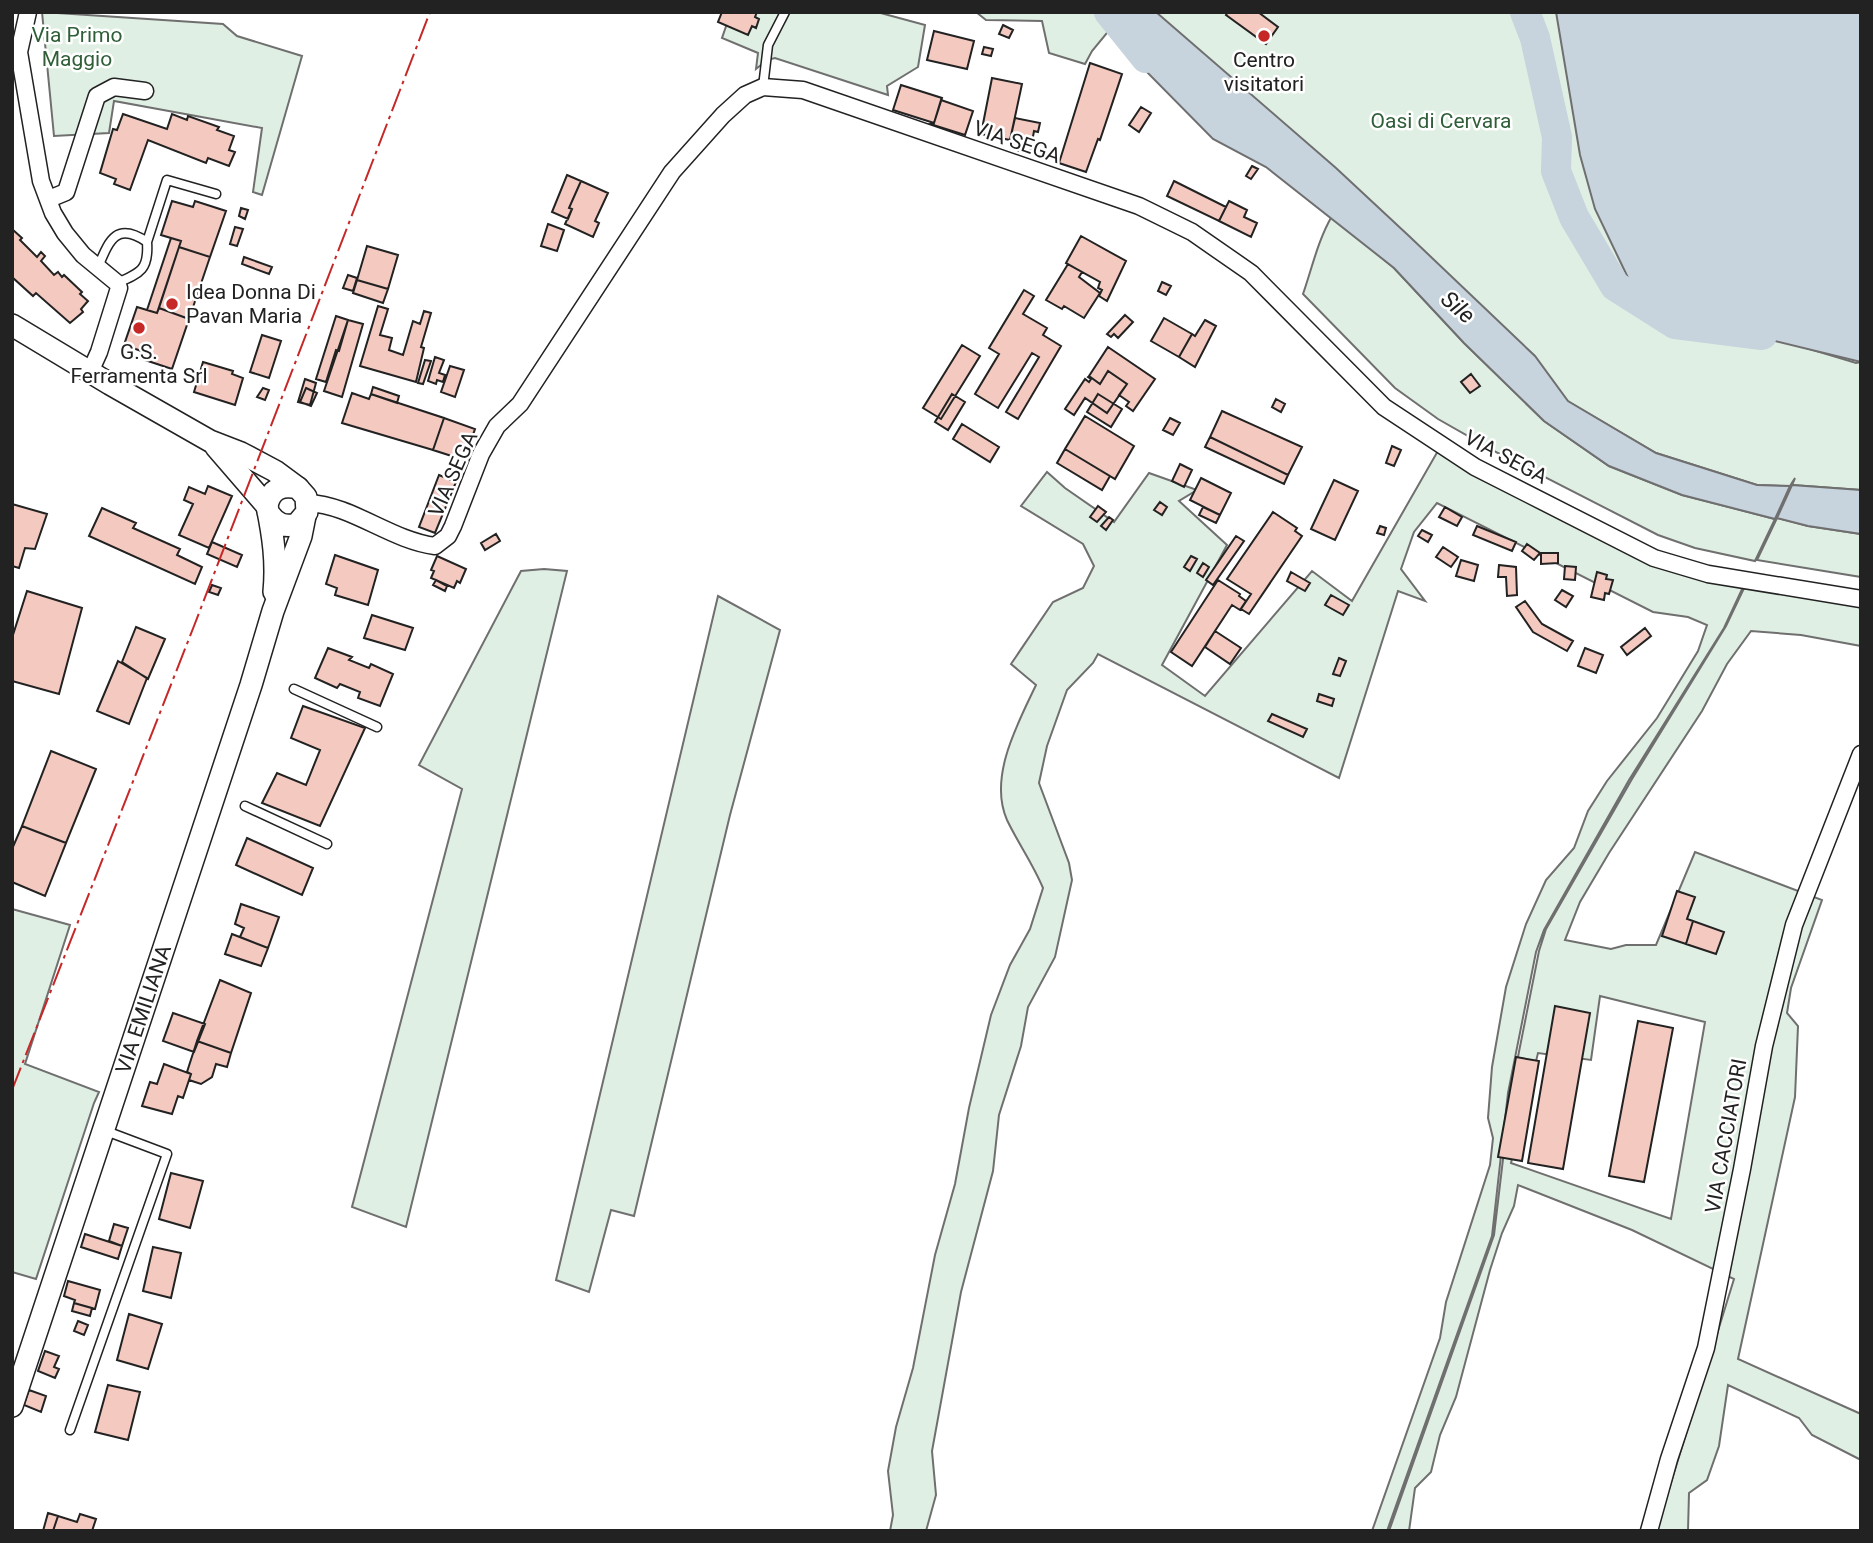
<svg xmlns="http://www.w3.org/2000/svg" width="1873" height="1543" font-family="Roboto,sans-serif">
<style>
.green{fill:#e0efe3;stroke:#6f6f6f;stroke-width:2;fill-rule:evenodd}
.water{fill:#c7d3dd;stroke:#6f6f6f;stroke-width:2}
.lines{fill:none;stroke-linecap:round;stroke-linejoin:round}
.river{stroke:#c7d3dd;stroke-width:30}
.building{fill:#f3c9c0;stroke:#222;stroke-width:2}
.service-casing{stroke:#222;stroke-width:11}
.minor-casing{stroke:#222;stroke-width:19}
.secondary-casing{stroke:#222;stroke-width:24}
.service{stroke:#fff;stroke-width:8}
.minor{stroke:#fff;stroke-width:16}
.secondary{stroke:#fff;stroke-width:21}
.power{stroke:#c62828;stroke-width:2;stroke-dasharray:24 5 3.5 5;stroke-linecap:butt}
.poi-dot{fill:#c62828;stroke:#fff;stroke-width:2.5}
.labels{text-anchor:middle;stroke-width:5;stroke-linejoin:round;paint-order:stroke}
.park-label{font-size:21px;fill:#2f5e38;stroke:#fff}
.poi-label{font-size:21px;fill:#222;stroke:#fff}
.street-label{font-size:21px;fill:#222;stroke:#fff}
.water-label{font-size:23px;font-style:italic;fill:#222;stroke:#fff}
</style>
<rect width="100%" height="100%" fill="#fff"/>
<!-- green -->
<path class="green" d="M42 12 223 24 237 36 302 56 262 195 253 192 262 128 114 101 109 133 54 136Z
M731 12H877L925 25 918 67 887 86 888 95 775 58 767 60 756 69 758 53 722 38Z
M976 12H1114L1116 22 1092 51 1085 64 1049 53 1042 21 986 20Z
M1143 12H1578L1653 297 1700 326 1753 332 1856 363 1861 362V490L1792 485 1795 478 1790 486 1757 485 1656 453 1567 401 1548 375Z
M1332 216 1394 268 1464 343 1544 421 1609 466 1682 495 1775 519 1755 561 1695 548 1658 535 1498 453 1438 419 1395 388 1303 294C1312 268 1318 240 1332 216Z
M1439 449 1617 544 1744 585 1724 628 1629 780 1544 930 1536 952 1508 1093 1492 1236 1387 1531H1372L1440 1338 1446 1302 1490 1165 1493 1138 1488 1118 1492 1067 1506 987 1526 924 1546 880 1574 848 1588 811 1607 781 1657 718 1698 651 1707 625 1688 617 1653 612 1437 503 1414 532 1401 569 1425 601 1398 591 1339 778 1098 654 1093 663 1067 690 1047 746 1039 783 1069 863 1072 880 1055 957 1028 1007 1021 1046 999 1115 993 1171 961 1292 932 1451 936 1495 926 1531H890L893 1515 888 1471 896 1427 913 1368 935 1255 955 1184 969 1108 991 1015 1010 965 1030 929 1043 888C1033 864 1018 843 1007 820 988 777 1018 723 1036 685L1011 664 1053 602 1083 588 1094 566 1083 544 1021 506 1047 472 1065 488 1114 522 1149 473 1197 490 1179 501 1227 545 1162 665 1205 696 1312 571 1352 601Z
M1777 518 1808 526 1861 534V577L1757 560Z
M544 569 567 571 406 1227 352 1207 462 789 419 765 521 571Z
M1746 584 1861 603V646L1801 635 1751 631 1727 664 1702 711 1609 853 1580 902 1565 940 1611 949 1626 945H1656L1695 852 1822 900 1791 988 1787 1013 1798 1026 1795 1097 1738 1359 1861 1414V1460L1812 1435 1799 1418 1728 1385 1719 1446 1707 1480 1689 1493 1688 1531H1656L1734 1279 1632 1230 1518 1185 1514 1206 1502 1233 1490 1270 1456 1397 1440 1435 1431 1472 1415 1488 1409 1531H1389L1494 1235 1511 1092 1539 951 1546 929 1632 779 1726 626ZM1600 996 1705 1022 1671 1219 1511 1163 1538 1053 1591 1060Z
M718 596 780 630 730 815 634 1216 611 1210 589 1292 556 1280Z
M12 909 70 925 25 1064 99 1092 94 1103 36 1279 12 1272Z"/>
<!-- water -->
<path class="water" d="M1114 12H1156L1336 168 1409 236 1535 356 1568 401 1656 453 1757 485 1790 486 1775 519 1682 495 1609 466 1544 421 1464 343 1394 268 1266 167 1213 139 1135 60Z
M1556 12H1861V362L1721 328 1662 309 1631 284 1595 209 1580 155Z
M1792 485 1861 490V534L1808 526 1777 518Z"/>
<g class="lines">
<!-- river -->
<path class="river" d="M1109 12 1146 58
M1525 12 1535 38 1557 137 1556 171 1574 217 1615 286 1675 324 1762 335"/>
</g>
<!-- building -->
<path class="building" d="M722 12H757L755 17 759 19 756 28 752 26 748 35 718 22Z
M1228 12H1258L1278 27 1266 44 1226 15Z
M1003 25 1013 30 1009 38 999 34Z
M934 31 974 41 967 69 927 60Z
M984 47 993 49 991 56 982 54Z
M1090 63 1122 74 1100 140 1098 139 1086 172 1059 163Z
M992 78 1022 84 1010 140 981 134Z
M901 85 942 98 934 123 893 110Z
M941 100 973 111 965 135 930 124 934 123Z
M1141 107 1151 113 1139 132 1129 125Z
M123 114 167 129 172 114 187 120 188 116 219 127 217 130 234 136 229 150 235 152 229 166 208 158 206 163 148 140 130 190 114 184 116 179 100 173 113 129 117 130Z
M1015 118 1040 123 1038 132 1034 131 1030 153 1012 149 1014 141 1010 140Z
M1252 166 1258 169 1251 179 1246 176Z
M567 175 581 181 569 208 572 209 568 219 552 212Z
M581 181 608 193 595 221 599 223 593 237 565 224 572 209 569 208Z
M1174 181 1226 207 1219 221 1167 196Z
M172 201 193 207 195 201 226 211 210 257 179 247 181 241 161 235Z
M1229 201 1247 210 1244 217 1257 223 1251 237 1219 221Z
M241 208 248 210 245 219 239 216Z
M548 224 564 230 557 251 541 246Z
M235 227 243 229 237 246 230 244Z
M12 229 22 238 20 240 37 257 41 252 45 256 41 261 54 275 58 272 62 277 64 275 82 292 80 294 88 301 81 309 83 312 70 323 36 293 33 296 12 277Z
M1081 236 1126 261 1107 301 1099 296 1102 290 1098 288 1100 282 1066 263Z
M171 238 181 241 157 313 147 310Z
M367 246 398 255 388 289 357 280Z
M179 247 210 257 189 319 159 308Z
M244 257 272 267 269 274 242 264Z
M1068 264 1082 272 1079 277 1100 293 1084 318 1064 306 1062 309 1046 300Z
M348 275 357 278 353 291 343 288Z
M357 280 388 289 383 303 353 293Z
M1162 282 1171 286 1166 295 1158 291Z
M1024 290 1034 296 1023 314 1047 328 1043 335 1061 346 1018 419 1006 412 1039 357 1032 353 998 408 975 394 999 354 989 348Z
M378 306 388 309 380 335 392 338 389 350 403 355 413 321 420 324 424 311 431 313 421 347 424 348 416 382 360 366Z
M137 307 157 313 159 308 189 319 172 369 142 359 144 352 124 345Z
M1125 315 1133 322 1118 338 1114 334 1111 337 1107 334Z
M336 316 348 320 339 351 336 350 326 382 316 379Z
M1164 318 1192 334 1179 357 1151 341Z
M348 320 363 324 342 397 324 391Z
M1205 320 1216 326 1195 367 1179 357 1192 334 1195 336Z
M262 335 281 341 269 378 250 372Z
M962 345 980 356 941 419 923 408Z
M1108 347 1155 379 1133 411 1126 406 1129 402 1119 395 1127 384 1108 371 1100 384 1089 376Z
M435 357 444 360 439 373 445 375 443 382 437 380 436 384 428 381Z
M425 360 431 361 423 384 418 383Z
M203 362 233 371 232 374 243 378 235 405 194 392Z
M450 366 464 370 455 397 441 392Z
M1108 371 1127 384 1107 413 1085 398 1074 415 1065 409 1085 379 1089 382 1091 379 1088 377 1089 376 1100 384Z
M1471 374 1480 386 1470 393 1461 382Z
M305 379 316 383 310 405 298 402Z
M373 387 399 396 397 403 371 394Z
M263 388 269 390 265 400 257 397Z
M306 388 317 393 311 406 300 402Z
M352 393 369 399 371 394 444 418 433 450 342 423Z
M952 394 965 402 948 430 935 422Z
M1098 394 1122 409 1111 427 1087 412Z
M1276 399 1285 404 1281 412 1272 407Z
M1222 411 1302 447 1288 475 1210 437Z
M1085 416 1134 446 1115 479 1065 449Z
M444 418 475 429 464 460 433 450Z
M1170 418 1180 423 1173 435 1163 430Z
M962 424 999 447 990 462 953 439Z
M1210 437 1288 475 1284 484 1205 447Z
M1392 446 1401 450 1394 466 1386 463Z
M1065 449 1110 476 1102 490 1057 463Z
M1180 464 1192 470 1184 487 1172 481Z
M439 475 456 482 435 533 419 527Z
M1201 478 1231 493 1220 515 1190 500Z
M1334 480 1358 491 1335 540 1311 529Z
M208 486 232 496 209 548 179 535 193 504 184 500 189 487 205 494Z
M1160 502 1167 507 1162 515 1154 510Z
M12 504 47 514 35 549 25 548 19 568 12 566Z
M1098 506 1106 512 1097 522 1090 517Z
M1203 507 1220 515 1216 523 1199 515Z
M1445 507 1462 517 1457 526 1439 517Z
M102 508 136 523 133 528 180 549 177 555 202 567 195 584 89 536Z
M1273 512 1297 528 1295 531 1302 536 1249 614 1241 609 1251 594 1227 579Z
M1109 517 1113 520 1106 530 1101 526Z
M1380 526 1386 528 1384 535 1377 533Z
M1477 526 1516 542 1512 551 1473 535Z
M1422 530 1432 535 1428 542 1418 536Z
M496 534 500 541 485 550 481 543Z
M1236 536 1244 541 1213 585 1206 580Z
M212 542 242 555 237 567 207 554Z
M1527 544 1540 553 1534 560 1522 551Z
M1443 547 1458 557 1451 567 1436 557Z
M1541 553H1558V563L1541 564Z
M335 555 378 570 368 605 335 595 337 588 326 584Z
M437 556 466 569 460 583 457 581 454 588 431 578 434 571 431 570Z
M1191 556 1197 559 1190 571 1184 567Z
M1461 560 1478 565 1474 581 1456 576Z
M1203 563 1209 567 1203 577 1197 573Z
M1499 565 1516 567 1517 595 1507 596 1506 577H1498Z
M1565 566 1576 567 1575 580 1564 579Z
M1291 572 1310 583 1305 591 1287 581Z
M1597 572 1607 575 1606 579 1613 580 1609 594 1605 593 1604 600 1591 597Z
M436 580 447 586 445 591 433 585Z
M1218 580 1240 594 1239 596 1246 601 1240 610 1232 605 1192 666 1171 652Z
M212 585 221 588 218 595 209 592Z
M1562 590 1573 596 1566 607 1555 600Z
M27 591 82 608 59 694 12 681V638Z
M1331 595 1349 605 1343 615 1325 605Z
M1525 601 1542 624 1573 641 1567 651 1533 632 1516 607Z
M372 615 413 628 405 650 364 638Z
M136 627 165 639 148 679 122 662Z
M1645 628 1651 636 1627 655 1621 647Z
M1215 631 1241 648 1230 664 1205 647Z
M328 648 352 657 349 660 369 668 371 664 393 674 380 706 358 698 360 692 340 684 337 688 315 678Z
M1585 648 1603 655 1596 673 1578 666Z
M1339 658 1346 661 1340 676 1333 674Z
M118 661 147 678 129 724 97 711Z
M1319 694 1334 699 1332 706 1317 701Z
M303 706 365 728 320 826 262 803 277 773 306 785 320 750 291 738Z
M1272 714 1307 729 1303 737 1268 721Z
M51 751 96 769 66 843 22 826Z
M22 826 66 843 45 896 12 882V849Z
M247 838 313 868 302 895 236 865Z
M1677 891 1695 897 1687 919 1693 921 1686 944 1662 936Z
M241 904 279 917 268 948 240 937 244 928 235 924Z
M1693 921 1724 932 1716 954 1686 944Z
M232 934 268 948 261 966 225 954Z
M220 980 251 993 231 1053 197 1041Z
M1555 1006 1590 1013 1563 1169 1528 1163Z
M173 1013 205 1024 194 1052 163 1041Z
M1638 1021 1673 1028 1644 1182 1609 1176Z
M197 1041 231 1053 227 1067 216 1064 212 1077 201 1084 189 1080 191 1074 187 1072Z
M1516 1057 1539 1061 1522 1161 1498 1157Z
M164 1064 191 1074 183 1098 178 1096 172 1114 142 1106 150 1082 157 1084Z
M171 1173 203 1181 190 1228 159 1219Z
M114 1224 128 1228 122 1246 109 1241Z
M85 1234 122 1246 118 1259 81 1247Z
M153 1247 181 1253 171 1298 143 1291Z
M68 1281 100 1290 95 1309 74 1303 75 1300 64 1296Z
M74 1303 92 1308 90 1316 72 1311Z
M129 1314 162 1324 148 1369 117 1360Z
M78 1321 88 1325 84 1335 74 1331Z
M45 1351 59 1356 54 1367 59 1369 55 1378 38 1371Z
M108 1385 140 1392 128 1440 95 1432Z
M29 1390 46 1396 41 1412 24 1405Z
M48 1513 58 1516 53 1531H43Z
M80 1514 96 1519 92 1531H53L58 1516 77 1522Z"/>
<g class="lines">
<defs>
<path id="service" d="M763 87 768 45 785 12
M147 242 167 180 216 194
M98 267C109 241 116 221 147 242 149 269 141 273 117 283
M294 689 377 727
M245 806 327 844
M70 1430 167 1154 106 1131"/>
<path id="minor" d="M28 12 19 52 41 181 53 213 65 233 83 255 117 283 119 288 99 352 90 372
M49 199 66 192 97 96 114 87 145 91
M308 503C352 505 390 540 435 546L448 536 453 526 481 454 497 426 520 404 672 172 723 115 745 95 763 87 803 90 1139 206 1192 232 1251 273 1384 407 1475 467 1654 558 1708 574 1861 599
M1649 1531 1669 1459 1706 1348 1742 1169 1764 1046 1794 925 1861 754"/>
<g id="secondary">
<path d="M12 325 110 384 210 441 241 453 275 471 298 488"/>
<path d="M216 447 267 506"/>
<path d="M268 512C275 523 284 528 297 524L307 512 306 497 298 488C282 484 270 489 267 506 273 535 277 562 274 592"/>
<path id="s1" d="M12 1406 251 685 273 611 301 536 305 516"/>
</g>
</defs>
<!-- service casing -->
<use href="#service" class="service-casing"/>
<!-- minor casing -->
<use href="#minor" class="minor-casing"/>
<!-- secondary casing -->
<use href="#secondary" class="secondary-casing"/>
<!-- service -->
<use href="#service" class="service"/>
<!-- minor -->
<use href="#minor" class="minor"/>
<!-- secondary -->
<use href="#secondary" class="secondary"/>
<!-- power -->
<path class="power" d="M12 1090 194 626 430 12"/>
</g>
<!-- markers -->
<g class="poi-dot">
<circle cx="1264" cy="36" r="7"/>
<circle cx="172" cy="304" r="7"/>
<circle cx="139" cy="328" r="7"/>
</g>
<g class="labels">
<!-- park labels -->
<g class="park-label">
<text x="77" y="42">Via Primo<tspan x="77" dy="24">Maggio</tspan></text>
<text x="1441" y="128">Oasi di Cervara</text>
</g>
<!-- poi labels -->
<g class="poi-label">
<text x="1264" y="67">Centro<tspan x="1264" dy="24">visitatori</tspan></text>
<text x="186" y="299" text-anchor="start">Idea Donna Di<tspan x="186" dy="24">Pavan Maria</tspan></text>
<text x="139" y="359">G.S.<tspan x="139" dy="24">Ferramenta Srl</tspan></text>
</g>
<!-- street labels -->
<g class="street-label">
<text transform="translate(1017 142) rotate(19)" y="7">VIA SEGA</text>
<text transform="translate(1506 457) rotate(28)" y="7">VIA SEGA</text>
<text transform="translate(453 474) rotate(-66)" y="7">VIA SEGA</text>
<text dy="7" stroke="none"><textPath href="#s1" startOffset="418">VIA EMILIANA</textPath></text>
<text transform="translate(1726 1136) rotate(-80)" y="7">VIA CACCIATORI</text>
</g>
<!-- water labels -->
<g class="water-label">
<text transform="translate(1458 307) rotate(41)" y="8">Sile</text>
</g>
</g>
<!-- border -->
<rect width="1873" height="1543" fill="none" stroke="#222222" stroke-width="28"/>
</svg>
